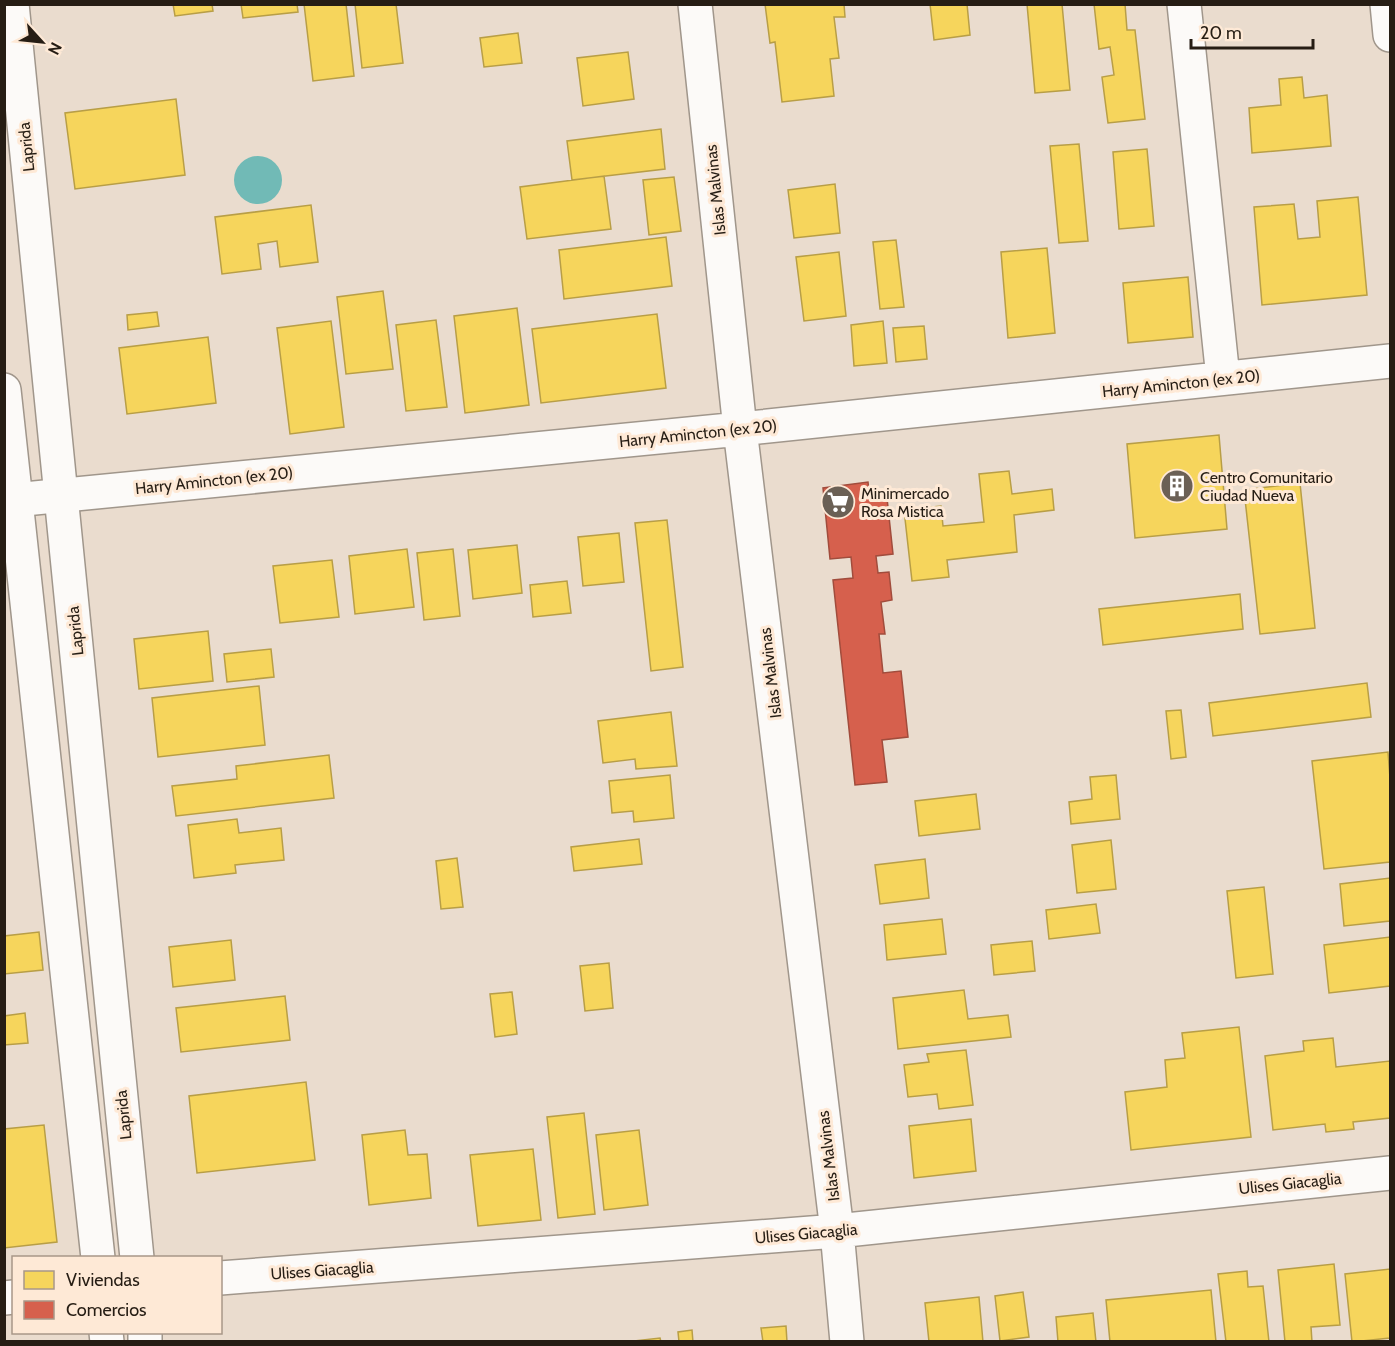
<svg xmlns="http://www.w3.org/2000/svg" width="1395" height="1346" font-family="Cabin,sans-serif">
<style>
.water{fill:#71bab6}
.homes{fill:#f6d55c;stroke:#b89e46;stroke-width:1.5}
.shops{fill:#d6604d;stroke:#a14c3c;stroke-width:1.5}
.lines{fill:none;stroke-linecap:round;stroke-linejoin:round}
.minor-casing{stroke:#a0968b;stroke-width:36}
.major-casing{stroke:#a0968b;stroke-width:36}
.minor{stroke:#fcfaf8;stroke-width:33}
.major{stroke:#fcfaf8;stroke-width:33}
.labels{text-anchor:middle;stroke-width:6;stroke-linejoin:round;paint-order:stroke}
.street-label{font-size:16px;fill:#261d14;stroke:#fee9d6}
.poi-label{font-size:16px;fill:#261d14;stroke:#fee9d6;text-anchor:start}
</style>
<rect width="100%" height="100%" fill="#eadcce"/>
<!-- water -->
<path class="water" d="M234 180a24 24 0 1 1 48 0a24 24 0 1 1-48 0Z"/>
<!-- homes -->
<path class="homes" d="M173 4H212L213 11 175 16Z
M241 4H297L298 12 243 18Z
M304 4H346L354 76 313 81Z
M355 4H396L403 63 362 68Z
M765 4H844L845 17H834L839 58 830 59 834 96 782 102 775 42 770 43Z
M930 4H967L970 35 934 40Z
M1027 4H1062L1070 90 1035 93Z
M1094 4H1125L1127 30H1135L1145 119 1108 123 1102 77 1114 75 1110 47 1099 49Z
M518 33 522 63 484 67 480 38Z
M628 52 634 99 583 106 577 58Z
M1302 77 1304 98 1327 95 1331 146 1252 153 1249 108 1281 105 1279 79Z
M176 99 185 175 75 189 65 113Z
M661 129 665 169 572 180 567 141Z
M1079 144 1088 241 1059 243 1050 146Z
M1147 149 1154 226 1119 229 1113 152Z
M604 176 611 229 527 239 520 187Z
M674 177 681 231 649 235 643 180Z
M835 184 840 233 794 238 788 190Z
M1358 197 1367 295 1262 305 1254 207 1294 204 1298 239 1320 237 1317 201Z
M311 205 318 262 280 267 277 241 258 244 261 269 222 274 215 217Z
M666 237 672 286 564 299 559 250Z
M896 240 904 307 880 309 873 242Z
M1047 248 1055 333 1008 338 1001 252Z
M839 252 846 316 804 321 796 257Z
M1188 277 1193 337 1128 343 1123 283Z
M383 291 393 369 346 374 337 297Z
M517 308 529 405 465 413 454 316Z
M157 312 159 326 128 330 127 315Z
M657 314 666 388 541 403 532 329Z
M436 320 447 407 406 411 396 325Z
M331 321 344 427 290 434 277 328Z
M883 321 887 363 854 366 851 325Z
M924 326 927 359 896 362 893 328Z
M208 337 216 403 127 414 119 348Z
M1219 435 1227 529 1135 538 1127 444Z
M1009 471 1012 494 1052 489 1054 510 1014 515 1017 552 947 560 949 577 912 581 904 510 941 506 943 526 984 522 979 474Z
M1300 483 1315 628 1260 634 1244 490Z
M667 520 683 667 651 671 635 523Z
M619 533 624 582 583 586 578 537Z
M517 545 522 593 473 599 468 550Z
M407 549 414 607 355 614 349 556Z
M453 549 460 616 424 620 417 553Z
M332 560 339 617 280 623 273 566Z
M567 581 571 613 533 617 530 585Z
M1240 594 1243 629 1103 645 1099 609Z
M208 631 213 681 139 689 134 639Z
M271 649 274 677 227 682 224 654Z
M1367 683 1371 717 1213 736 1209 703Z
M259 686 265 745 158 757 152 698Z
M1181 710 1186 757 1171 759 1166 711Z
M671 712 677 766 636 769 635 759 603 763 598 721Z
M1388 752 1390 778V862L1324 869 1312 761Z
M329 755 334 798 176 816 172 786 237 779 236 766Z
M670 775 674 818 634 822 633 811 612 813 609 781Z
M1116 775 1120 819 1071 824 1069 802 1092 799 1090 777Z
M976 794 980 829 919 836 915 801Z
M237 819 239 833 281 828 284 860 235 865 236 873 194 878 188 825Z
M639 839 642 864 574 871 571 847Z
M1111 840 1116 889 1077 893 1072 845Z
M457 858 463 907 441 909 436 861Z
M925 859 929 898 880 904 875 865Z
M1390 878V921L1344 926 1340 884Z
M1264 887 1273 974 1236 978 1227 891Z
M1096 904 1100 933 1049 939 1046 910Z
M942 919 946 954 887 960 884 925Z
M39 932 43 970 4 974V936Z
M1390 937V986L1329 993 1324 945Z
M231 940 235 980 173 987 169 947Z
M1032 941 1035 971 994 975 991 945Z
M609 963 613 1008 585 1011 580 966Z
M964 990 968 1019 1008 1015 1011 1037 898 1049 893 998Z
M512 992 517 1034 495 1037 490 994Z
M285 996 290 1040 181 1052 176 1008Z
M25 1013 28 1043 4 1045V1016Z
M1239 1027 1251 1137 1131 1150 1125 1092 1167 1087 1165 1060 1185 1058 1182 1033Z
M1333 1038 1336 1067 1390 1061V1118L1353 1122 1354 1129 1326 1132 1325 1124 1273 1130 1265 1056 1304 1051 1303 1041Z
M966 1050 973 1105 939 1109 937 1094 908 1097 904 1065 929 1062 927 1054Z
M306 1082 315 1160 197 1173 189 1096Z
M584 1113 595 1214 558 1218 547 1117Z
M971 1119 976 1171 914 1178 909 1126Z
M44 1125 57 1242 4 1248V1129Z
M405 1130 408 1155 427 1154 431 1198 369 1205 362 1135Z
M639 1130 648 1205 604 1210 596 1135Z
M533 1149 541 1220 478 1226 470 1155Z
M1334 1264 1340 1325 1311 1327 1312 1342H1285L1278 1270Z
M1390 1269V1338L1352 1342 1345 1274Z
M1247 1271 1248 1287 1263 1286 1269 1342H1226L1218 1274Z
M1211 1290 1216 1342H1110L1106 1300Z
M1023 1292 1029 1337 1000 1341 995 1296Z
M979 1297 983 1342H929L925 1303Z
M1093 1313 1096 1342H1058L1056 1317Z
M786 1326 787 1342H763L761 1328Z
M692 1330 693 1342H679L678 1332Z
M660 1338 661 1342H625Z"/>
<!-- shops -->
<path class="shops" d="M868 482 870 500 887 498 893 554 876 556 878 573 889 572 892 600 881 602 885 634H879L883 673 901 671 908 737 882 740 887 782 855 785 833 580 853 578 851 557 830 559 823 488Z"/>
<g class="lines">
<defs>
<path id="minor" d="M695 4 740 429 837 1231 847 1342
M1184 4 1223 378
M1387 4 1390 35
M4 501 740 429 1390 361
M220 1278 837 1231 1390 1173
M4 1298 14 1297"/>
<path id="major" d="M12 4 137 1258
M4 390 98 1258
M106 1332 107 1342
M145 1332V1342"/>
</defs>
<!-- minor casing -->
<use href="#minor" class="minor-casing"/>
<!-- major casing -->
<use href="#major" class="major-casing"/>
<!-- minor -->
<use href="#minor" class="minor"/>
<!-- major -->
<use href="#major" class="major"/>
</g>
<!-- icons -->
<defs>
<symbol id="building-disc" viewBox="-11 -11 22 22"><circle r="9.5" fill="#6b6055" stroke="#fee9d6"/><path d="M-4-6H4V6H1V3H-1V6H-4ZM-2.5-4.3h1.7v1.8h-1.7ZM.8-4.3h1.7v1.8H.8ZM-2.5-1h1.7V.8h-1.7ZM.8-1h1.7V.8H.8Z" fill="#fff"/></symbol>
<symbol id="supermarket-disc" viewBox="-11 -11 22 22"><circle r="9.5" fill="#6b6055" stroke="#fee9d6"/><path d="M-6-5.5h2.5l.6 2H6L4.5 2H-2.5L-4.4-4H-6ZM-1.5 3.2a1.3 1.3 0 1 0 .1 0ZM3 3.2a1.3 1.3 0 1 0 .1 0Z" fill="#fff"/></symbol>
</defs>
<g fill-rule="evenodd">
<use href="#building-disc" x="1158" y="467" width="38" height="38"/>
<use href="#supermarket-disc" x="819" y="483" width="38" height="38"/>
</g>
<g class="labels">
<!-- street labels -->
<g class="street-label">
<text transform="translate(26 147) rotate(-96)" y="6">Laprida</text>
<text transform="translate(715 190) rotate(-96)" y="6">Islas Malvinas</text>
<text transform="translate(1181 383) rotate(-6)" y="6">Harry Amincton (ex 20)</text>
<text transform="translate(698 433) rotate(-6)" y="6">Harry Amincton (ex 20)</text>
<text transform="translate(214 480) rotate(-6)" y="6">Harry Amincton (ex 20)</text>
<text transform="translate(75 631) rotate(-96)" y="6">Laprida</text>
<text transform="translate(770 673) rotate(-97)" y="6">Islas Malvinas</text>
<text transform="translate(123 1115) rotate(-96)" y="6">Laprida</text>
<text transform="translate(828 1156) rotate(-97)" y="6">Islas Malvinas</text>
<text transform="translate(1290 1183) rotate(-6)" y="6">Ulises Giacaglia</text>
<text transform="translate(806 1233) rotate(-5)" y="6">Ulises Giacaglia</text>
<text transform="translate(322 1270) rotate(-4)" y="6">Ulises Giacaglia</text>
</g>
<!-- poi labels -->
<g class="poi-label">
<text x="1200" y="483">Centro Comunitario<tspan x="1200" dy="18">Ciudad Nueva</tspan></text>
<text x="861" y="499">Minimercado<tspan x="861" dy="18">Rosa Mistica</tspan></text>
</g>
</g>
<!-- border -->
<rect width="1395" height="1346" fill="none" stroke="#261d14" stroke-width="12"/>
<!-- legend -->
<rect x="12" y="1256" width="210" height="78" fill="#fee9d6" stroke="#a89788" stroke-width="1.5"/>
<rect x="24" y="1271" width="30" height="18" fill="#f6d55c" stroke="#a89788" stroke-width="1.5"/>
<text x="66" y="1286" font-size="18" fill="#261d14">Viviendas</text>
<rect x="24" y="1301" width="30" height="18" fill="#d6604d" stroke="#a89788" stroke-width="1.5"/>
<text x="66" y="1316" font-size="18" fill="#261d14">Comercios</text>
<!-- north arrow -->
<g transform="translate(42 42) rotate(117)" stroke="#fee9d6" stroke-width="4.5" paint-order="stroke">
<path d="M0-4.5L10 22L0 15L-10 22Z" fill="#261d14"/>
<text y="-9" font-size="16" font-weight="bold" text-anchor="middle" fill="#261d14">N</text>
</g>
<!-- scale -->
<path d="M1191 39v9h122v-9" fill="none" stroke="#261d14" stroke-width="3"/>
<text x="1200" y="39" font-size="18" fill="#261d14" stroke="#fee9d6" stroke-width="4.5" paint-order="stroke">20 m</text>
</svg>
